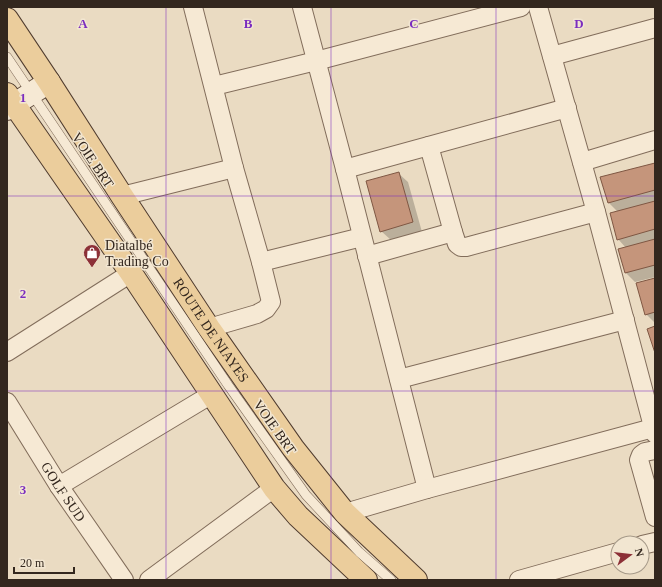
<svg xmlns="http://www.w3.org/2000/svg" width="662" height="587" font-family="Georgia,serif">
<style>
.shadow{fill:#0003}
.building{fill:#c5957b;stroke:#7f5743}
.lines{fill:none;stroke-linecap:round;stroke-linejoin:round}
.lane-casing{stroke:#826d5b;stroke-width:10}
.street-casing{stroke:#826d5b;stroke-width:20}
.secondary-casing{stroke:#644e3e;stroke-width:24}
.primary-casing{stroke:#503c2f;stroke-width:24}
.lane{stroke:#f6e9d4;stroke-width:9}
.street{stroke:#f6e9d4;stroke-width:18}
.secondary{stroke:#f6e9d4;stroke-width:22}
.primary{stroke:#ebcd9c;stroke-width:22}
.grid{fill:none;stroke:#7b2cbf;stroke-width:1;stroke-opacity:0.55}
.labels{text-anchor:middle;stroke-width:3;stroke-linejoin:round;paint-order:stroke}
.street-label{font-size:14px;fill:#33271e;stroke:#f2e6d1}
.poi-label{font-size:14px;fill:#33271e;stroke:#f2e6d1;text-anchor:start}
.grid-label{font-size:13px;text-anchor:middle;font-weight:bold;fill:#7b2cbf;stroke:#f2e6d1;stroke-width:3;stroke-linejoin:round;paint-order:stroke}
</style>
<rect width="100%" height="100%" fill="#eadbc2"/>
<!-- shadow -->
<path class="shadow" d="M655 164V277L635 282 626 273V248L618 239V212L608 202Z
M398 173 408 182 422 232 391 240 381 231Z
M655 279V323L646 314Z"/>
<!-- building -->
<path class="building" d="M655 163V190L608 203 600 177Z
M399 172 413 222 380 232 366 181Z
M655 201V229L617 240 610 213Z
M655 239V265L625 273 618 249Z
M655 278V312L645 315 636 283Z
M655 326V353L647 329Z"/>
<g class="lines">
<defs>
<path id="lane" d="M7 57 228 385 306 495 359 552 391 580"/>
<g id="street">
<path d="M193 7 234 168 261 262 271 302 266 309 257 314 209 328"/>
<path d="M302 7 345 169 427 489"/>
<path d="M538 7 596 212 655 434"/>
<path d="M552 56 655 28"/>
<path d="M214 86 316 61 521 7"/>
<path d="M429 146 453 232 457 244 461 247H466L596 212"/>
<path d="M582 162 655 140"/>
<path d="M345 169 567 108"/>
<path d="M122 196 234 168"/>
<path d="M367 256 453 232"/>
<path d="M261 262 362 237"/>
<path d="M7 352 131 273"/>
<path d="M399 379 625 320"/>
<path id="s1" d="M7 402 59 486 124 580"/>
<path d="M655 450 645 452 641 455 639 460 655 517"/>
<path d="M59 486 212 394"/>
<path d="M345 513 427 489 653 428"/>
<path d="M642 545 655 542"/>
<path d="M149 580 274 488"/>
<path d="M519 580 618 552"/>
</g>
<path id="secondary" d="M7 109 49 82"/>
<g id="primary">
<path id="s2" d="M7 19 49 82 122 196 209 328 293 448 345 513 416 580"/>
<path d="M7 94 131 273 274 488 298 516 366 580"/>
</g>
</defs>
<!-- lane casing -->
<use href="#lane" class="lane-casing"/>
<!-- street casing -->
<use href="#street" class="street-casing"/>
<!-- secondary casing -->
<use href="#secondary" class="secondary-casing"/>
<!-- primary casing -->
<use href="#primary" class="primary-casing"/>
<!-- lane -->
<use href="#lane" class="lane"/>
<!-- street -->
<use href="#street" class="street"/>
<!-- secondary -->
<use href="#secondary" class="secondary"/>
<!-- primary -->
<use href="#primary" class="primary"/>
</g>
<!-- grid -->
<path class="grid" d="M166 7V580M331 7V580M496 7V580M7 196H655M7 391H655"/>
<!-- icons -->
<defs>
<symbol id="shop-pin" viewBox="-11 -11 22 30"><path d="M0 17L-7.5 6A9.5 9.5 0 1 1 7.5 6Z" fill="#8c3037" stroke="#f2e6d1"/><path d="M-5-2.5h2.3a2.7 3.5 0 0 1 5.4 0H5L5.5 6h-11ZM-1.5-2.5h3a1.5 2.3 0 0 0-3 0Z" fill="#fff"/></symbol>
</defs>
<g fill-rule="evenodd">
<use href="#shop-pin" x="82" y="243" width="20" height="27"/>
</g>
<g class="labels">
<!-- street labels -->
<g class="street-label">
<text transform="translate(93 160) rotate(56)" y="5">VOIE BRT</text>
<text dy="5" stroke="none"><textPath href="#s2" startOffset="372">ROUTE DE NIAYES</textPath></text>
<text transform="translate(275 427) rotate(55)" y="5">VOIE BRT</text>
<text dy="5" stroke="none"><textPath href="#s1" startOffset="106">GOLF SUD</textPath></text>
</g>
<!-- poi labels -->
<g class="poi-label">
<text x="105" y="250">Diatalbé<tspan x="105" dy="16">Trading Co</tspan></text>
</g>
</g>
<g class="grid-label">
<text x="83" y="28">A</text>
<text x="248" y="28">B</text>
<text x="414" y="28">C</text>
<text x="579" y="28">D</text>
<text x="23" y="102">1</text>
<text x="23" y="298">2</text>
<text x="23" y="494">3</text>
</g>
<!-- border -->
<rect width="662" height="587" fill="none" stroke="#33271e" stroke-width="16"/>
<!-- north arrow -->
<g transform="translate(630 555) rotate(75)"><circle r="19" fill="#f2e6d1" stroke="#a69a89"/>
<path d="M0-3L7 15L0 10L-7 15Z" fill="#8c3037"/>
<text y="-6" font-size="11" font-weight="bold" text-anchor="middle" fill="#33271e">N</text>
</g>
<!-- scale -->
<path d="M14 567v6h60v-6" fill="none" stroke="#33271e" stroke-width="2"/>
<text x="20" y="567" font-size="12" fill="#33271e" stroke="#f2e6d1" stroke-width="3" paint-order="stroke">20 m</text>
</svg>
